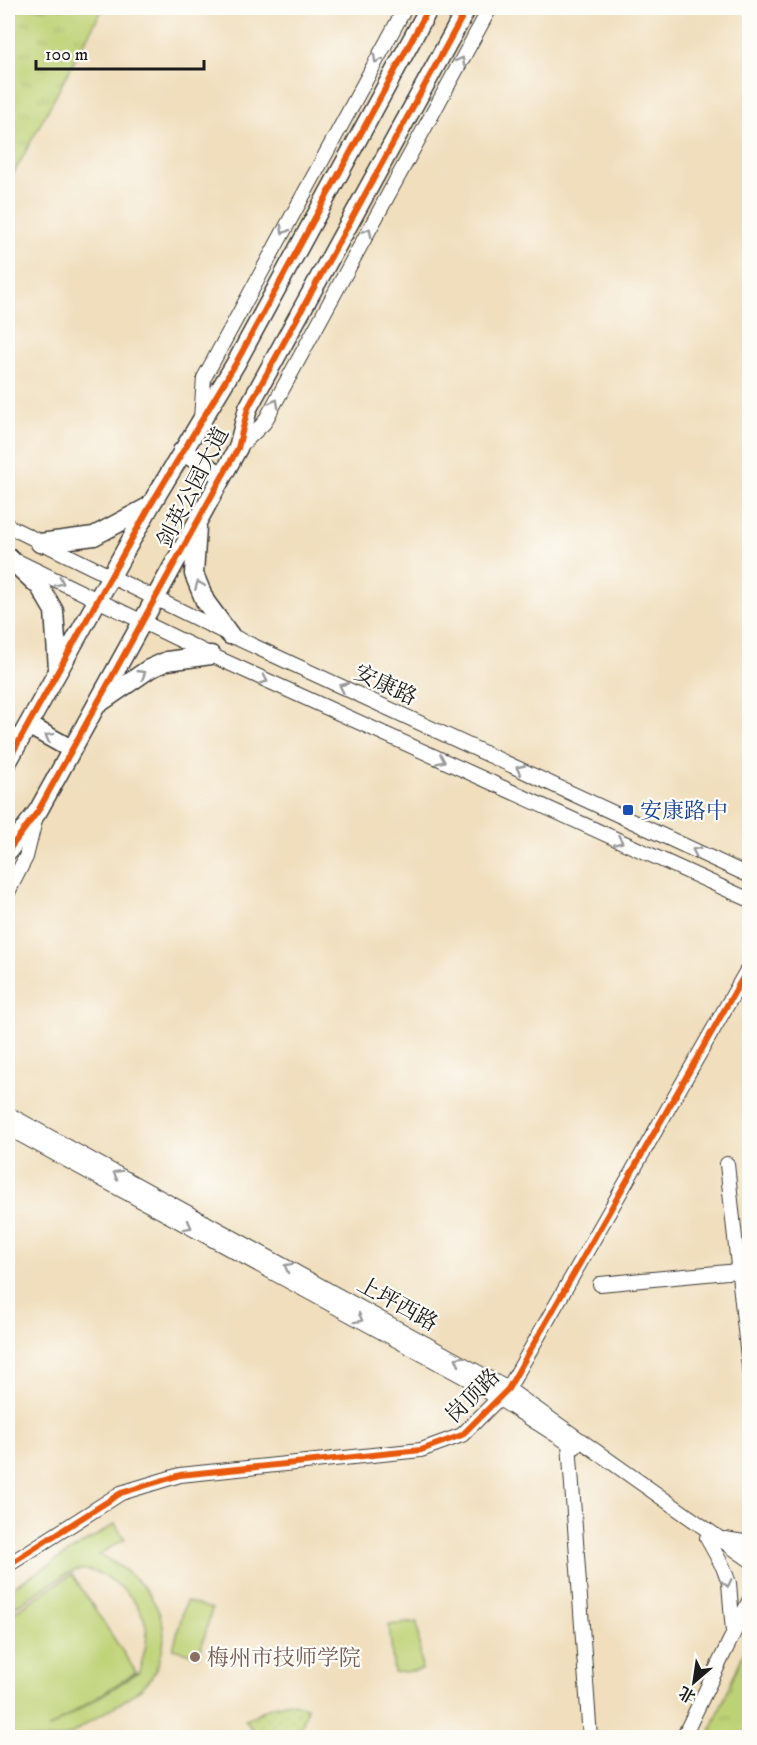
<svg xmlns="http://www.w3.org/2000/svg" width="757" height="1745" font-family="'IM FELL DW Pica','Noto Serif SC',serif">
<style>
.grass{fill:url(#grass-dots);stroke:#6c7748;stroke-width:1.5}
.park{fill:url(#park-tufts);stroke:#6c7748;stroke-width:1.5}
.garden{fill:#bdd275;stroke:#6c7748;stroke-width:1.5}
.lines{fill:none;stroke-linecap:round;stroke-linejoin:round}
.minor-casing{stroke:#3c3934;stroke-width:16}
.major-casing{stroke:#3c3934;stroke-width:21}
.minor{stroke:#fff;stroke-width:14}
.major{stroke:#fff;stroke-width:18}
.cycleway-casing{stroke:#fdfcf7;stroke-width:10}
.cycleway{stroke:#e8590c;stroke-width:6}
.oneway{stroke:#999}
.transit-dot{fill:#1a4fb4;stroke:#fdfcf7;stroke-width:2}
.education-dot{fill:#8d6e63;stroke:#fdfcf7;stroke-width:2}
.labels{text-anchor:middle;stroke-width:4.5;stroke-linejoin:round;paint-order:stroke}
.street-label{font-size:22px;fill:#1c1c1c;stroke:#fdfcf7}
.transit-label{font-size:22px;fill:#164399;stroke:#fdfcf7;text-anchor:start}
.education-label{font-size:22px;fill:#785e54;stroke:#fdfcf7;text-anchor:start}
</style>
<defs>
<pattern id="grass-dots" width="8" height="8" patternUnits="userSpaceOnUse" patternTransform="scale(1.5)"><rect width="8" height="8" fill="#bdd275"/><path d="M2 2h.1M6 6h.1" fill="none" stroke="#a2b465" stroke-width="1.8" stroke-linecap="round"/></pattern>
<pattern id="park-tufts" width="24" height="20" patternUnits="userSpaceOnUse" patternTransform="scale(1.5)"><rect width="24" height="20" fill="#bdd275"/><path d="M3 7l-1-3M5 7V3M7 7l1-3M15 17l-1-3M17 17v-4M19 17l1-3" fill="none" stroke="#a2b465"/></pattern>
</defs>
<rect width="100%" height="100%" fill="#fdfcf7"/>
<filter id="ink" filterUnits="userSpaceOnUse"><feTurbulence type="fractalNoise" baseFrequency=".0167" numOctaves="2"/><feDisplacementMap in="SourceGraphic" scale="12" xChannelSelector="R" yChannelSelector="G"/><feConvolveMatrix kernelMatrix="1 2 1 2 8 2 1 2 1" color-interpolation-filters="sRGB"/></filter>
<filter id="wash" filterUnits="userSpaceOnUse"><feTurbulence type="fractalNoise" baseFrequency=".008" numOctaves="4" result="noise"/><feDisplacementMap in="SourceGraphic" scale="24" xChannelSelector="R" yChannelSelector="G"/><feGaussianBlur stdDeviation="1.35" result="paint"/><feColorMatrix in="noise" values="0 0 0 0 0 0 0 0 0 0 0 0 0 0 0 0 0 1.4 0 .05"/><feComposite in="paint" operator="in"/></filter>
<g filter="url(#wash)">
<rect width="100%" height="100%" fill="#f0debc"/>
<!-- grass -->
<path class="grass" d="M289 1702 307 1707 300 1734 292 1732 273 1737H258L245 1720 270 1707Z"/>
<!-- park -->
<path class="park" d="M8 8H103L8 184Z
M749 1648V1737H708L744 1652Z"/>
<!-- garden -->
<path class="garden" d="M115 1524 125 1539 98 1555C138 1572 176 1612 160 1658 158 1665 155 1673 150 1679 136 1696 113 1707 94 1719 85 1725 76 1732 67 1736 57 1741 20 1738 8 1737V1616L72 1574 136 1672 48 1729 139 1672C143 1656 150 1638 145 1622 137 1595 98 1561 70 1572L8 1611V1590Z
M186 1601 212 1609 199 1656 173 1649Z
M417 1622 422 1670 394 1673 389 1625Z"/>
</g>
<g filter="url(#ink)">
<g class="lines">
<defs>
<path id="minor" d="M201 418 204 378 405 8
M238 448 264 423 490 8
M8 526 230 635 750 876
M19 562 211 655 750 900
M8 892 26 857 36 816
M8 1114 508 1389 750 1560
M8 1128 468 1379 575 1447
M727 1164 750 1376
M600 1284 738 1271
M569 1443 590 1738
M707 1538 723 1567 729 1583 733 1632
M725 1539 750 1543
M8 1565 121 1493 180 1475 421 1450 462 1435 508 1389 750 965
M683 1738 750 1599"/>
<path id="major" d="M182 451 222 476
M197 527 194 574 205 601 230 635
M40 543 94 536 150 506
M8 557 40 587 54 611 58 669
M98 704 149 669 167 661 211 655
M28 725 71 749
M8 761 150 506 236 363 429 8
M8 851 38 811 238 448 248 408 467 8"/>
</defs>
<!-- minor casing -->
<use href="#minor" class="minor-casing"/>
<!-- major casing -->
<use href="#major" class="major-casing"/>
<!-- minor -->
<use href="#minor" class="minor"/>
<!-- major -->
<use href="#major" class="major"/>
<defs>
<path id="cycleway" d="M8 761 150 506 236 363 429 8
M8 851 38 811 238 448 248 408 467 8
M8 1565 121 1493 180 1475 421 1450 462 1435 508 1389 750 965"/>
</defs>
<!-- cycleway casing -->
<use href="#cycleway" class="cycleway-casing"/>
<!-- cycleway -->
<use href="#cycleway" class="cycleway"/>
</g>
<!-- one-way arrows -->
<defs><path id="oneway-chevron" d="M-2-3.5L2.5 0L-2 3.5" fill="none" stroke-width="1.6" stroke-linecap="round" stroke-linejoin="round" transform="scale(1.5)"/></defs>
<g class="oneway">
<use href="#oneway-chevron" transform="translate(377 59) rotate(119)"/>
<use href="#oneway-chevron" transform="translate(461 61) rotate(-61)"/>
<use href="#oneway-chevron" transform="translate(284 230) rotate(119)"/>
<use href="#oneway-chevron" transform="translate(368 232) rotate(-61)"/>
<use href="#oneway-chevron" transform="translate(275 403) rotate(-61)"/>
<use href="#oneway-chevron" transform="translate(60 582) rotate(26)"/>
<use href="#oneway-chevron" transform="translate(199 585) rotate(-112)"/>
<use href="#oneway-chevron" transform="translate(142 674) rotate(-31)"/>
<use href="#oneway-chevron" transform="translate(264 680) rotate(24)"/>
<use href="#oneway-chevron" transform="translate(343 687) rotate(-155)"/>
<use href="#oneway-chevron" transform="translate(49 737) rotate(-151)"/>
<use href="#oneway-chevron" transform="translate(441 760) rotate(24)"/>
<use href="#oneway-chevron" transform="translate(520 769) rotate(-155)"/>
<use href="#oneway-chevron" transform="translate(619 841) rotate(24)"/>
<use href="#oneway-chevron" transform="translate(696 851) rotate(-155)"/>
<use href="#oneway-chevron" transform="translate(117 1174) rotate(-151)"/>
<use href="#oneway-chevron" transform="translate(188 1226) rotate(29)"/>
<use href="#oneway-chevron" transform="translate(288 1267) rotate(-151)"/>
<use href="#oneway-chevron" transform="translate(359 1319) rotate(29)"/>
<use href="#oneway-chevron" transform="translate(459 1360) rotate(-151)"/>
<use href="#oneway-chevron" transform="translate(727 1583) rotate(78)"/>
</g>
</g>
<!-- markers -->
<rect class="transit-dot" x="622" y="804" width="12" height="12" rx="3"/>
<circle class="education-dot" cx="195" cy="1657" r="6"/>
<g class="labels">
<!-- street labels -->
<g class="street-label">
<text transform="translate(192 487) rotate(-63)" y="8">剑英公园大道</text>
<text transform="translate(386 684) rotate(25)" y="8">安康路</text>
<text transform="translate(398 1303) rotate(29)" y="8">上坪西路</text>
<text transform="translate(472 1395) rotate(-45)" y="8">岗顶路</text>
</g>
<!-- transit labels -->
<g class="transit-label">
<text x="640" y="818">安康路中</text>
</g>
<!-- education labels -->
<g class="education-label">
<text x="207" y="1665">梅州市技师学院</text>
</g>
</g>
<!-- margin -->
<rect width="757" height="1745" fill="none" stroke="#fdfcf7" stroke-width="30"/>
<!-- north arrow -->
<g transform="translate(694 1682) rotate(209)" stroke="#fdfcf7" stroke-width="4.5" paint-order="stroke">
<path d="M0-4.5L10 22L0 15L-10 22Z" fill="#1c1c1c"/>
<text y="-9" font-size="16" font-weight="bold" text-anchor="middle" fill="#1c1c1c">北</text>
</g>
<!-- scale -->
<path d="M36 60v9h168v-9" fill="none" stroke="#1c1c1c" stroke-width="3"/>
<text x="45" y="60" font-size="18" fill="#1c1c1c" stroke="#fdfcf7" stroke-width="4.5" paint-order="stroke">100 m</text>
</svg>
